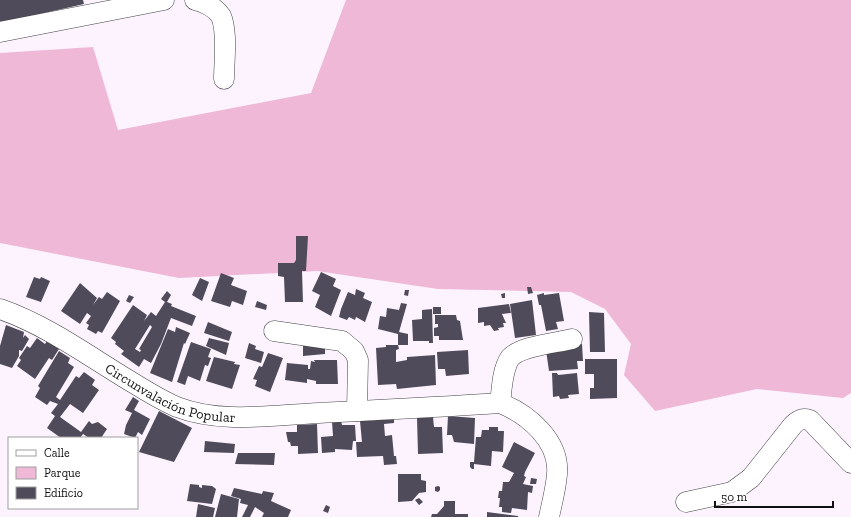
<svg xmlns="http://www.w3.org/2000/svg" width="851" height="517" font-family="'Zilla Slab',serif">
<style>
.green{fill:#eeb8d6}
.building{fill:#504b5a;fill-rule:evenodd}
.lines{fill:none;stroke-linecap:round;stroke-linejoin:round}
.minor-casing{stroke:#434343;stroke-width:21}
.minor{stroke:#fff;stroke-width:20}
.labels{text-anchor:middle;stroke-width:4;stroke-linejoin:round;paint-order:stroke}
.street-label{font-size:14px;fill:#101010;stroke:#fff}
</style>
<rect width="100%" height="100%" fill="#fcf3ff"/>
<!-- green -->
<path class="green" d="M346 0H851V393L843 398 757 389 655 411 624 375 631 344 605 309 571 292 438 289 317 271 179 278 0 243V53L93 47 118 130 311 93Z"/>
<!-- building -->
<path class="building" d="M0 0H83L84 4 0 23Z
M296 236H308L306 271H302L303 302H285L284 277 278 276V263H294L296 260Z
M321 272 336 279 333 286 341 290 331 316 315 307 320 295 312 291Z
M221 273 234 278 231 285 247 291 243 305 232 301 230 307 211 301Z
M34 277 40 279 41 277 50 281 41 302 26 297Z
M200 278 209 282 202 301 192 295Z
M80 283 97 298 93 305 99 297 102 299 107 292 120 301 102 333 98 331 96 334 87 329 89 325 86 323 91 316 87 313 80 324 61 311Z
M527 287H531L533 293 528 294Z
M356 289 365 293 363 298 372 302 365 322 356 317 355 320 349 317 347 320 339 317 341 309 348 292 355 295Z
M405 290H409L408 296 404 295Z
M167 291 171 295 167 302 172 304 171 306 196 316 192 326 171 318 161 344 151 363 144 359 139 367 121 354 124 351 115 344 116 342 111 338 133 305 147 315 144 321 151 312 156 316 165 302 161 299ZM150 325 152 327 139 349 141 350 140 352 135 349Z
M505 293V298H502L501 294Z
M544 293V295L559 293 564 321 556 322 558 329 546 331 541 305H539L537 295Z
M129 295 134 297 130 303 126 301Z
M532 300 536 335 515 338 510 304Z
M257 301 267 305 266 310 255 307Z
M401 303 407 304 399 332 408 334V345H398V334L378 329 380 316 386 317 387 308 399 310Z
M509 304 511 313 502 314 506 323H503L504 327 498 328 499 330 494 331 490 325 484 326V322L478 323V308Z
M433 307H441V314H433Z
M432 309 433 343H429V341H413L412 320 422 319V310Z
M589 312 604 313 605 352H590Z
M435 315H456L457 320 460 321 463 340H439V336H434V328L438 327V324H435Z
M208 322 232 332 229 341 204 333Z
M6 325 24 332 23 338 25 335 29 339 22 351 19 350V356L12 368 0 364V346Z
M176 327 190 333 185 344 184 343 172 382 150 373 168 329 175 332Z
M37 338 45 344 47 341 59 349 52 360 49 358 35 379 17 366 21 360 19 358 27 346 30 348Z
M209 338 229 343 226 355 206 346Z
M191 342 211 349 208 357 211 358 208 366 205 365 200 381 188 376 185 385 177 382Z
M249 343 256 346 255 349 264 352 261 363 245 358Z
M582 344 583 361H577L578 369 549 371 546 350Z
M386 345H398L399 349 396 350V362L407 360V357L435 355 436 385 397 389 396 384 378 385 376 348 386 347Z
M303 346H325V354L303 356Z
M468 350 469 374 446 376 445 369H438L437 352Z
M59 351 70 358 68 363 74 367 56 397 60 400 76 376 79 378 84 372 95 380 92 385 99 390 83 413 70 404 60 417 81 432 89 421 92 424 98 422 107 429 101 438H89L83 434 80 438H61L47 428 55 416 51 413 58 404 50 401 47 405 35 397 40 388 38 386Z
M268 353 283 358 270 392 255 386 257 380 253 379 259 366 262 367Z
M214 357 235 362 234 364 240 365 232 389 206 381Z
M585 359H617V398L590 399V388H594V374H585Z
M314 360H337L338 384H316V381L307 379V383L285 380 287 363 308 365V369H310L311 361 315 362Z
M552 373H557L558 375 577 373 579 394 568 395 569 398 560 399 559 396 553 397Z
M133 397 139 401 134 410 150 419 142 435 138 432 135 438 124 434 126 425 132 413 125 410Z
M159 411 192 428 174 462 139 452Z
M448 416 475 418 474 444 454 442 452 435H447Z
M433 417 434 427H442L443 453 418 454 417 418Z
M394 419V423L384 424 385 436 392 435 394 456H396L397 464 384 465 383 456 357 457 356 442H362L360 421Z
M341 421 342 425H355L356 441H353L352 450 335 449V452L322 453 321 437 333 436 332 422Z
M317 424 318 453 298 454V446H291L290 442H288L286 432H297V425Z
M489 427H498V431H504L503 452 492 451 491 466 474 464V469H472L470 467V462H474L476 437H481L482 430H489Z
M205 441 235 444 234 453 204 452Z
M514 442 535 453 525 472 524 476 526 477 523 484 533 486 532 493 528 492 527 510 512 508 511 513 502 512V507H499L500 498H498L499 491H502L503 482H509L514 473 502 467Z
M238 453H275L274 465 235 464Z
M398 474H421V480L426 481V492L419 493 412 501 398 502Z
M531 478 537 479 536 484H530Z
M190 484 199 485V487L202 488V485L212 486 216 489 212 504 187 501Z
M438 486 440 487V490L438 492 435 491V487Z
M234 488 262 494 263 491 274 493 271 501 291 510 288 517H262L264 513 255 507 250 517H242L248 505 240 503 241 499 231 496Z
M221 494 239 499 237 517H215Z
M419 498 423 502 419 505 415 500Z
M444 501H455V514H468V517H431L432 514H437L444 506Z
M198 504 215 508 213 517H196Z
M326 505 330 507 328 513 323 511Z
M487 512 518 516V517H487Z"/>
<g class="lines">
<defs>
<g id="minor">
<path d="M195 0C204 2 216 8 221 16 228 32 224 62 224 79"/>
<path d="M0 32 164 0"/>
<path id="s1" d="M0 309C49 326 91 358 135 384 148 392 163 401 177 407 221 424 273 415 319 413 379 410 440 407 500 403 528 414 560 441 557 474 556 488 552 503 549 517"/>
<path d="M274 331 342 341 354 351 358 360 357 411"/>
<path d="M500 403C502 389 502 370 510 358 520 346 556 343 572 339"/>
<path d="M686 502 732 492 751 478 793 425C799 419 803 418 810 420L851 463"/>
</g>
</defs>
<!-- minor casing -->
<use href="#minor" class="minor-casing"/>
<!-- minor -->
<use href="#minor" class="minor"/>
</g>
<g class="labels">
<!-- street labels -->
<g class="street-label">
<text dy="5" stroke="none"><textPath href="#s1" startOffset="192">Circunvalación Popular</textPath></text>
</g>
</g>
<!-- legend -->
<rect x="8" y="437" width="130" height="72" fill="#ffffff" stroke="#9f9f9f"/>
<rect x="16" y="450" width="20" height="6" fill="#ffffff" stroke="#9f9f9f"/>
<text x="44" y="457" font-size="12" fill="#101010">Calle</text>
<rect x="16" y="467" width="20" height="12" fill="#eeb8d6" stroke="#9f9f9f"/>
<text x="44" y="477" font-size="12" fill="#101010">Parque</text>
<rect x="16" y="487" width="20" height="12" fill="#504b5a" stroke="#9f9f9f"/>
<text x="44" y="497" font-size="12" fill="#101010">Edificio</text>
<!-- scale -->
<path d="M715 501v6h118v-6" fill="none" stroke="#101010" stroke-width="2"/>
<text x="721" y="501" font-size="12" fill="#101010" stroke="#ffffff" stroke-width="3" paint-order="stroke">50 m</text>
</svg>
